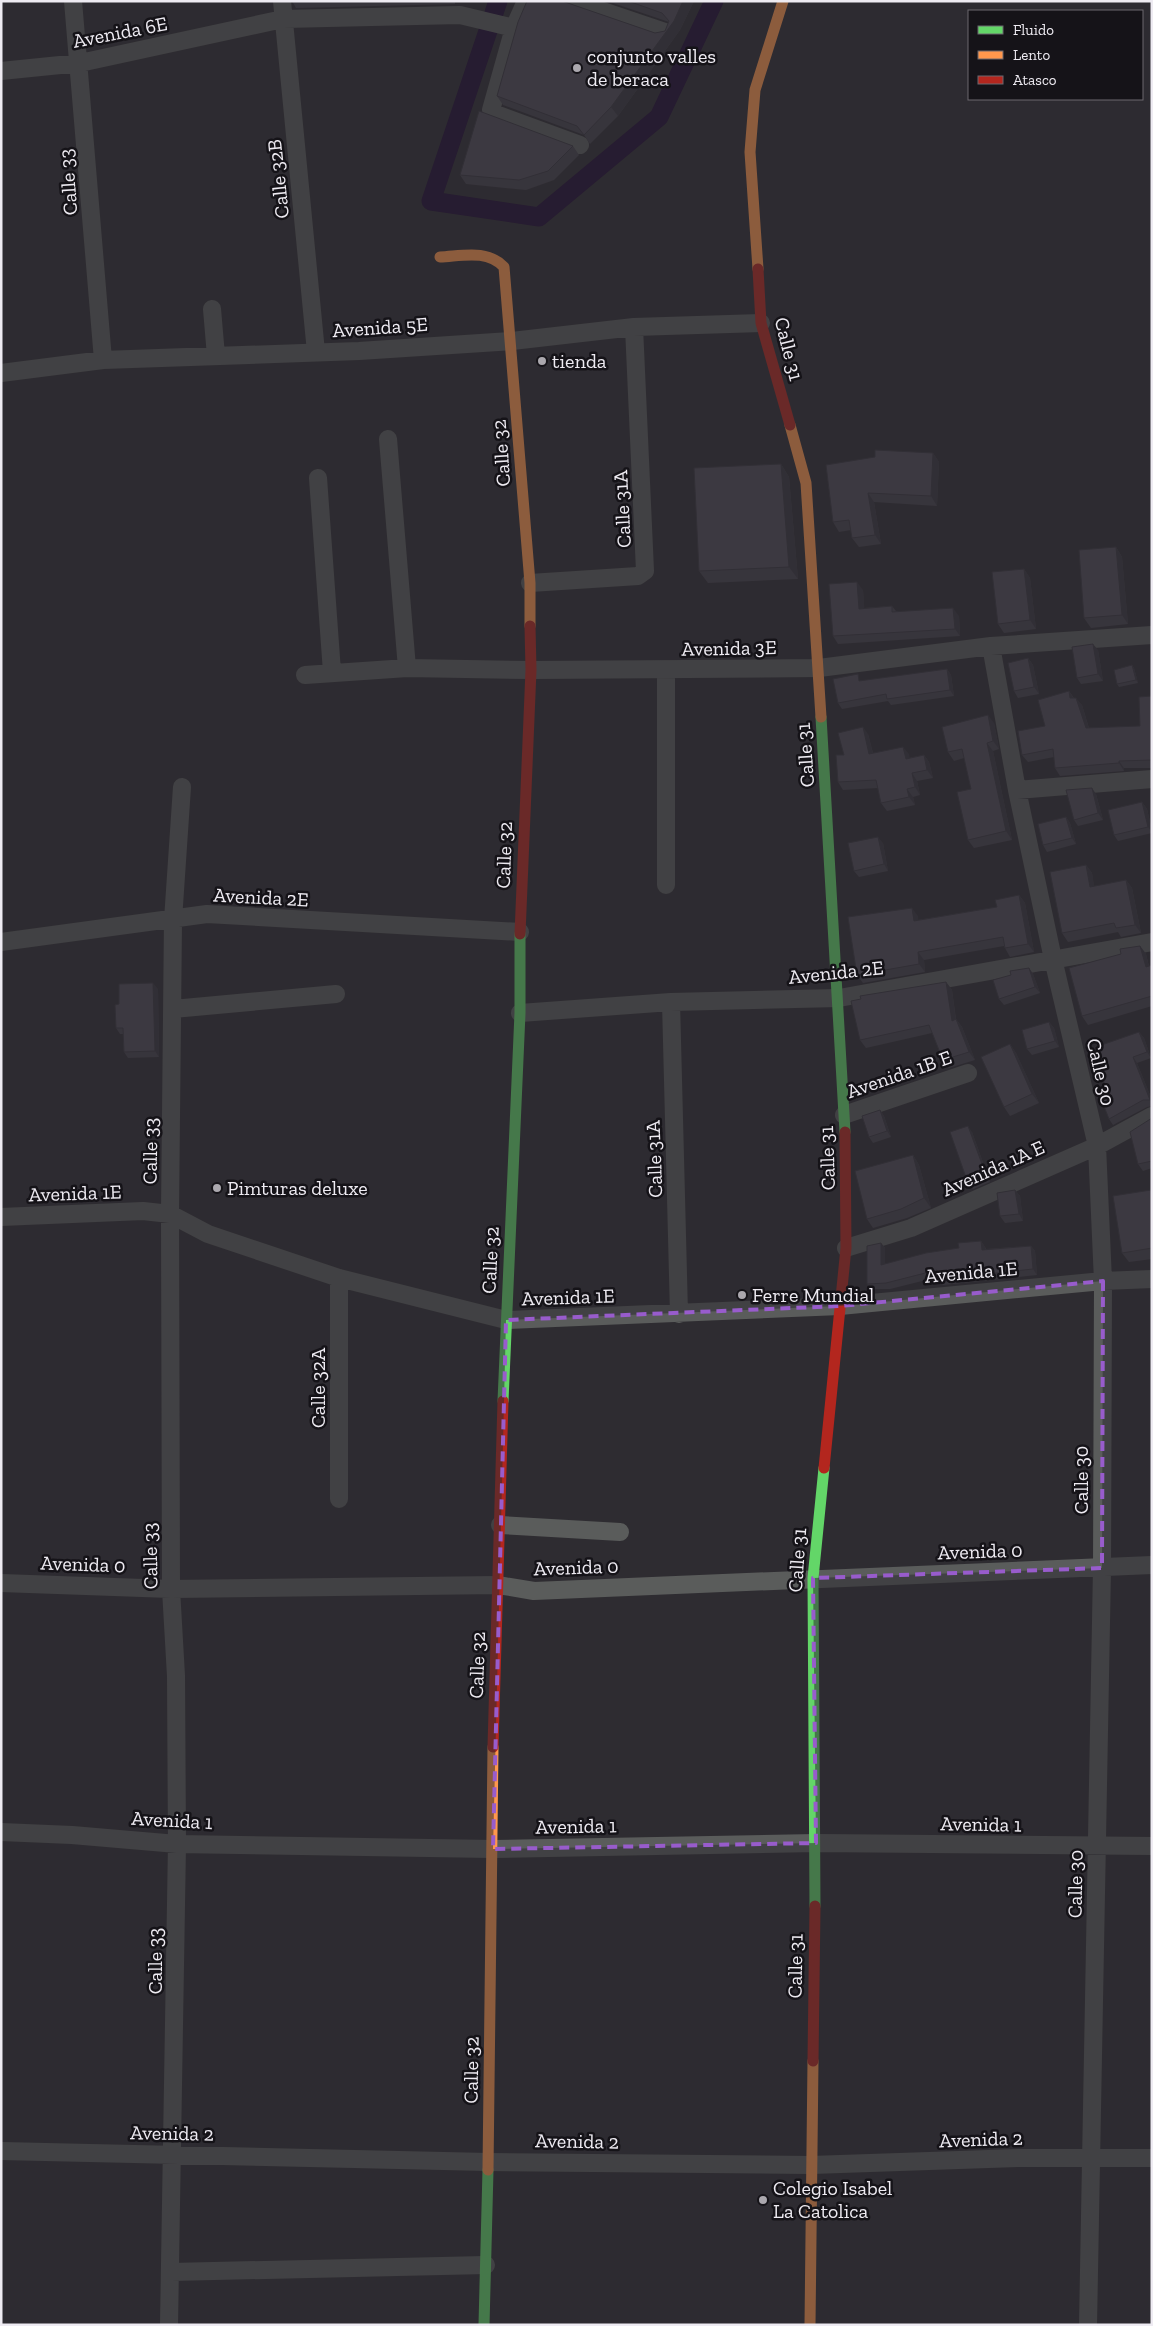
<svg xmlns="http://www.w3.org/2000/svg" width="1153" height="2326" font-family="'Zilla Slab',serif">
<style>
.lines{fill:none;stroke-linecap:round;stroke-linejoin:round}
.canal{stroke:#1e0931;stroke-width:19}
.street{stroke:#5a5c5b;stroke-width:18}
.fast{stroke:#63d668;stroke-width:11}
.slow{stroke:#ff974d;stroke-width:11}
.jam{stroke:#b3261e;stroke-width:11}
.wall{fill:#44404a}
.shaded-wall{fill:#37343c}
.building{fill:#4f4a56;stroke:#37343c}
.marked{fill:none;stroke:#985ccc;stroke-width:4;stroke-dasharray:10 6;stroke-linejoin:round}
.poi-dot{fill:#aba8ae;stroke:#151318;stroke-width:2}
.labels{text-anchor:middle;stroke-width:5;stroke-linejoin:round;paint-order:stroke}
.street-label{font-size:20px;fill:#eeebf2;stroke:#151318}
.poi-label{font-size:20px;fill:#eeebf2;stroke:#151318;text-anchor:start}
</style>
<rect width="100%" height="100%" fill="#2e2c31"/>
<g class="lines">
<!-- canal -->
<path class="canal" d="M498 1 431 201 539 217 659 117 714 1"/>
<!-- street -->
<path class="street" d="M73 1 103 360
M282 1 316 352
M526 1 514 28 491 110 493 113 580 145
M573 1 665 32
M1 71 80 63 283 19 460 15 514 28
M212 309 216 356
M1 373 103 360 359 351 512 341 634 327 761 323
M388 439 407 668
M318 478 332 672
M530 583 638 576 645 571 634 327
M991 646 1017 790 1053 959 1097 1146 1103 1281 1102 1568 1088 2325
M666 670V885
M305 675 407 668 531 670 819 668 991 646 1152 635
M1017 790 1152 779
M1 942 207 914 520 932
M671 1002 679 1314
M173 1009 336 994
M520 1013 671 1002 839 998 1152 942
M844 1115 968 1073
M1 1217 143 1211 170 1214 208 1234 339 1278 506 1320 840 1306 1103 1281 1152 1279
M846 1248 911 1228 1097 1146 1152 1116
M339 1278V1499
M500 1525 620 1532
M1 1583 171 1589 498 1585 534 1591 1152 1565
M1 1832 72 1835 177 1844 493 1849 816 1843 1152 1846
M1 2151 488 2162 811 2165 1018 2158H1152
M171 2272 486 2265
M169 2325 177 1844 176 1676 171 1589 170 1214 173 920 182 787"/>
<!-- fast -->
<path class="fast" d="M821 717 845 1132
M503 1401 520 1013V934
M815 1906 813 1578 824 1468
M484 2325 488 2170"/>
<!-- slow -->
<path class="slow" d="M440 257C462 256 487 249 504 267L530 583V626
M758 269 750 152 755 90 783 1
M790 425 806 483 821 717
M488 2170 493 1747
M810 2325 813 2061"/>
<!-- jam -->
<path class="jam" d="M758 269 761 323 790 425
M520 934 531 670 530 626
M824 1468 846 1248 845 1132
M493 1747 503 1401
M813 2061 815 1906"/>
</g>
<!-- wall -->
<path class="wall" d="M292 1H455V4L296 8Z
M527 1H563L564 2 655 33 665 31 669 22 607 1H694L680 30 618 116 590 144 584 135 503 105 497 96Z
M573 146 579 155 554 180 526 190 466 184 460 175Z
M933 453 939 462 937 506 874 502 881 544 859 547 852 538 851 530 839 532 833 522 826 465Z
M781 464 789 477 798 579 708 583 699 571Z
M1116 547 1122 557 1128 624 1091 628 1084 618Z
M1024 569 1030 578 1036 629 1004 633 998 624Z
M863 590 864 608 892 606 896 611 959 616 960 636 838 644 833 636Z
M1098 650 1103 681 1081 684 1077 678Z
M1028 658 1033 665 1039 694 1018 698 1014 691Z
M1132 665 1134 668 1138 683 1119 687 1117 684Z
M947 669 951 675 954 696 891 705 888 701 842 709 838 703 862 681Z
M1069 691 1074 698 1082 705 1089 728 1140 726 1152 696V768H1124V771L1060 776 1055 768 1054 757 1028 762 1022 755 1045 726Z
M994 723 999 749 993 751 1012 840 974 848 968 840 971 789 964 758 954 761 948 752Z
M868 734 873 753 909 754V758L924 755 929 762 933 778 917 781 920 795 913 797 915 805 887 811 881 803 878 788 843 790 838 782 844 755Z
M1096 794 1103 820 1078 826 1074 820Z
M1142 802 1147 809 1152 830V833L1118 841 1114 835Z
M1066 817 1070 823 1076 844 1047 852 1043 845Z
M883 843 888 871 859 877 854 871Z
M1086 865 1092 873 1094 887 1126 880 1132 888 1141 933 1121 937 1118 932 1068 942 1062 933Z
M1019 895 1025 903 1034 952 1010 957 1005 948 1004 946 924 960 925 972 863 983 857 975 918 916V920L997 907Z
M1140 946 1146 954 1149 966 1152 965V1006L1088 1025 1082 1016 1121 954Z
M1029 968 1033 974 1040 993 1004 1005 999 999Z
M946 982 952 990 956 1019 962 1027 975 1060 949 1068 943 1060 932 1033 866 1048 860 1040Z
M158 989 159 1057 128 1058 124 1052 123 1034H120L116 1028 119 1004Z
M1049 1022 1054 1028 1059 1047 1032 1055 1027 1049Z
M1139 1032 1144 1038 1151 1058 1137 1063 1152 1100V1106L1147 1107 1113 1125 1109 1119 1106 1088Z
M1010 1044 1016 1053 1039 1103 1010 1116 1004 1107Z
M880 1110 884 1116 891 1137 873 1143 869 1137Z
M1152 1118V1168L1143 1171 1138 1164Z
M972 1132 990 1182 973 1189 968 1183Z
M913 1155 919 1165 931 1208 907 1218 873 1228 867 1219Z
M1015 1190 1020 1196 1023 1221 1005 1223 1000 1216Z
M1151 1190 1152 1191V1259L1129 1262 1122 1253Z
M981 1241 985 1247 986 1249 1031 1246 1035 1251 1037 1275 943 1285 939 1279 938 1277 890 1289H872L867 1284 881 1243 885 1248V1264L959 1248Z"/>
<!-- shaded-wall -->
<path class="shaded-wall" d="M683 1H694L680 30 618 116 611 107 674 21Z
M933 453 939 462 937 506 931 496Z
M781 464 789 477 798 579 789 567Z
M868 493 874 502 881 544 875 535Z
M1116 547 1122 557 1128 624 1122 615Z
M1024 569 1030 578 1036 629 1030 620Z
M857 582 863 590 865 617 859 609Z
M953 608 959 616 960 636 955 629Z
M1093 644 1098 650 1103 681 1098 674Z
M1028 658 1033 665 1039 694 1034 687Z
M1132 665 1134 668 1138 683 1136 680Z
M947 669 951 675 954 696 950 690Z
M1069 691 1074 699 1070 698Z
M1076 698 1082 705 1091 736 1086 728Z
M988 715 994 723 999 749 993 741Z
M863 727 868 734 875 762 869 754Z
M987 743 993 751 1012 840 1006 831Z
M903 747 909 754 911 766 906 759Z
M924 755 929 762 933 778 927 770Z
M1119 761 1124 768V771L1119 763Z
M912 773 917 781 920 795 915 787Z
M1092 788 1096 794 1103 820 1098 813Z
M907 789 913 797 915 805 909 797Z
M1142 802 1147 809 1152 832 1148 827Z
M1066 817 1070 823 1076 844 1072 838Z
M878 837 883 843 888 871 884 864Z
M1086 865 1092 873 1096 896 1090 887Z
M1126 880 1132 888 1141 933 1135 925Z
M1019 895 1025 903 1034 952 1028 944Z
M912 908 918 916 919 929 914 921Z
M1140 946 1146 954 1151 975 1146 967Z
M918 952 924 960 925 972 919 964Z
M1029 968 1033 974 1040 993 1035 987Z
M946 982 952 990 957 1029 952 1021Z
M153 983 158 989 159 1057 155 1051Z
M956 1019 962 1027 975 1060 969 1052Z
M1049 1022 1054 1028 1059 1047 1055 1041Z
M1139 1032 1144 1038 1151 1058 1147 1052Z
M1010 1044 1016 1053 1039 1103 1032 1094Z
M1133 1057 1137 1063 1152 1100V1102L1150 1100Z
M880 1110 884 1116 891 1137 887 1131Z
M968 1126 972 1132 990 1182 986 1175Z
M913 1155 919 1165 931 1208 924 1198Z
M1015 1190 1020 1196 1023 1221 1019 1214Z
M981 1241 985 1247 986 1256 982 1250Z
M881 1243 885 1248V1270L881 1265Z
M1031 1246 1035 1251 1037 1275 1033 1269Z"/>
<!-- building -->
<path class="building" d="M527 1H562L655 33 665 31 669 21 662 13 628 1H683L674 21 611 107 584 135 577 126 497 96 518 22Z
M479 111 573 146 548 171 519 180 460 175Z
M875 450 933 453 931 496 868 493 875 535 852 538 849 520 833 522 826 465 875 457Z
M781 464 789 567 699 571 694 468Z
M1116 547 1122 615 1084 618 1079 550Z
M1024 569 1030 620 998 624 992 572Z
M857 582 859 609 892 606V612L953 608 955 629 833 636 829 584Z
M1093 644 1098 674 1077 678 1072 647Z
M1028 658 1034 687 1014 691 1008 663Z
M1132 665 1136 680 1117 684 1114 670Z
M947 669 950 690 887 699 886 694 838 703 833 679 858 674 859 681Z
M1069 691 1070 698H1076L1086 728 1140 726 1139 697 1152 696V760L1119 761V763L1055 768 1053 749 1022 755 1018 731 1045 726 1038 700Z
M988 715 993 741 987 743 1006 831 968 840 957 792 971 789 962 749 948 752 942 727Z
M863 727 869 754 903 747 906 759 924 755 927 770 912 773 915 787 907 789 909 797 881 803 876 780 838 782 836 755H844L838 733Z
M1092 788 1098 813 1074 820 1066 790Z
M1142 802 1148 827 1114 835 1108 810Z
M1066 817 1072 838 1043 845 1038 824Z
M878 837 884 864 854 871 848 843Z
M1086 865 1090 887 1126 880 1135 925 1116 928 1114 923 1062 933 1050 872Z
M1019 895 1028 944 1005 948 1003 937 918 952 919 964 857 975 848 917 912 908 914 921 997 907 995 900Z
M1140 946 1146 967 1152 965V996L1082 1016 1069 968 1121 954 1120 949Z
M1029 968 1035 987 999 999 993 980 1011 975 1010 971Z
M946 982 952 1021 956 1019 969 1052 943 1060 929 1025 860 1040 851 1001 861 999 860 996Z
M153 983 155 1051 124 1052 123 1028H116L115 1005 119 1004V984Z
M1049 1022 1055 1041 1027 1049 1022 1030Z
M1139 1032 1147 1052 1133 1057 1150 1100H1143L1109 1119 1098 1091 1106 1088 1093 1048Z
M1010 1044 1032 1094 1004 1107 981 1057Z
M880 1110 887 1131 869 1137 862 1116Z
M1152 1118V1161L1138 1164 1130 1132Z
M968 1126 986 1175 968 1183 950 1132Z
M913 1155 924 1198 901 1209 867 1219 855 1171Z
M1015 1190 1019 1214 1000 1216 997 1193Z
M1151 1190 1152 1196V1248L1122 1253 1113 1196Z
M981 1241 982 1250 1031 1246 1033 1269 939 1279 937 1270 886 1283 867 1284V1246L881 1243V1265L926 1253 959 1248 958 1243Z"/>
<!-- marked area -->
<path d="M0 0H1153V2326H0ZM1103 1281 1102 1568 813 1578 816 1843 493 1849 506 1320 840 1306Z" fill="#2e2c31" fill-opacity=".55" fill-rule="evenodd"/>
<path class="marked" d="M1103 1281 1102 1568 813 1578 816 1843 493 1849 506 1320 840 1306Z"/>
<!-- markers -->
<g class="poi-dot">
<circle cx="577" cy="68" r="5"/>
<circle cx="542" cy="361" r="5"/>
<circle cx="217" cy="1188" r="5"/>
<circle cx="742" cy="1295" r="5"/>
<circle cx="763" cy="2200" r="5"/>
</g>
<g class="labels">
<!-- street labels -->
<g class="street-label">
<text transform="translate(120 32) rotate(-11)" y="7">Avenida 6E</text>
<text transform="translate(278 179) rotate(-96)" y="7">Calle 32B</text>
<text transform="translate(68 182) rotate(-94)" y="7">Calle 33</text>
<text transform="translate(380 327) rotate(-4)" y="7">Avenida 5E</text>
<text transform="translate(789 349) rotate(76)" y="7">Calle 31</text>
<text transform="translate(501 453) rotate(-94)" y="7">Calle 32</text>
<text transform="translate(622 509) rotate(-93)" y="7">Calle 31A</text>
<text transform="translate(729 648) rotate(-1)" y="7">Avenida 3E</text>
<text transform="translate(805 755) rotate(-94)" y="7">Calle 31</text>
<text transform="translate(504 855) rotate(-88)" y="7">Calle 32</text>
<text transform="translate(261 897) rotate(3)" y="7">Avenida 2E</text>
<text transform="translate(836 972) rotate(-6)" y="7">Avenida 2E</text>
<text transform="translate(1101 1072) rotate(77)" y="7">Calle 30</text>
<text transform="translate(899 1074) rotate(-19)" y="7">Avenida 1B E</text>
<text transform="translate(150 1151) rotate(-89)" y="7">Calle 33</text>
<text transform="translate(827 1158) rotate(-92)" y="7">Calle 31</text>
<text transform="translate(654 1159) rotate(-92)" y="7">Calle 31A</text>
<text transform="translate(993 1168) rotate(-24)" y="7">Avenida 1A E</text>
<text transform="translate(75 1193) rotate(-2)" y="7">Avenida 1E</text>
<text transform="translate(490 1260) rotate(-87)" y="7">Calle 32</text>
<text transform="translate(971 1272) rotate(-5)" y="7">Avenida 1E</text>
<text transform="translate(568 1297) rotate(-2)" y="7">Avenida 1E</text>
<text transform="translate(318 1388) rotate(-90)" y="7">Calle 32A</text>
<text transform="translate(1081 1480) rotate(-90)" y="7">Calle 30</text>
<text transform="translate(980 1551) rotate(-2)" y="7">Avenida 0</text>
<text transform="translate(150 1556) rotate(-91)" y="7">Calle 33</text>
<text transform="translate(797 1560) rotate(-86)" y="7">Calle 31</text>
<text transform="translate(83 1564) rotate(2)" y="7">Avenida 0</text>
<text transform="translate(576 1567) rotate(-2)" y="7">Avenida 0</text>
<text transform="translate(477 1665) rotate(-88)" y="7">Calle 32</text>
<text transform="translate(172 1820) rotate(3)" y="7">Avenida 1</text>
<text transform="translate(981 1824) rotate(1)" y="7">Avenida 1</text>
<text transform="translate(576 1826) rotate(-1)" y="7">Avenida 1</text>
<text transform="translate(1075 1884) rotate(-89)" y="7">Calle 30</text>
<text transform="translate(155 1961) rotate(-90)" y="7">Calle 33</text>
<text transform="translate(795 1966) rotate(-89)" y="7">Calle 31</text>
<text transform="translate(471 2070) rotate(-89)" y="7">Calle 32</text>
<text transform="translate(172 2133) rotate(1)" y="7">Avenida 2</text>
<text transform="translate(981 2139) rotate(-2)" y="7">Avenida 2</text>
<text transform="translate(577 2141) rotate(1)" y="7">Avenida 2</text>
</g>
<!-- poi labels -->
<g class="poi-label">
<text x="587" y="63">conjunto valles<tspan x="587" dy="23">de beraca</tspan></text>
<text x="552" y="368">tienda</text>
<text x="227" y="1195">Pimturas deluxe</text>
<text x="752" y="1302">Ferre Mundial</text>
<text x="773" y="2195">Colegio Isabel<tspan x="773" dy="23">La Catolica</tspan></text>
</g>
</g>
<!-- border -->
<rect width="1153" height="2326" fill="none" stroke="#eeebf2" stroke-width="5"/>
<!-- legend -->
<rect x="968" y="10" width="175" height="90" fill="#151318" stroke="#6c696f"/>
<rect x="978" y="26" width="25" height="8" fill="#63d668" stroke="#6c696f"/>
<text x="1013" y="35" font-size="15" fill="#eeebf2">Fluido</text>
<rect x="978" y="51" width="25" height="8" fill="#ff974d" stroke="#6c696f"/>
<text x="1013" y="60" font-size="15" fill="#eeebf2">Lento</text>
<rect x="978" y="76" width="25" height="8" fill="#b3261e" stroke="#6c696f"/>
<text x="1013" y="85" font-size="15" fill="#eeebf2">Atasco</text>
</svg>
